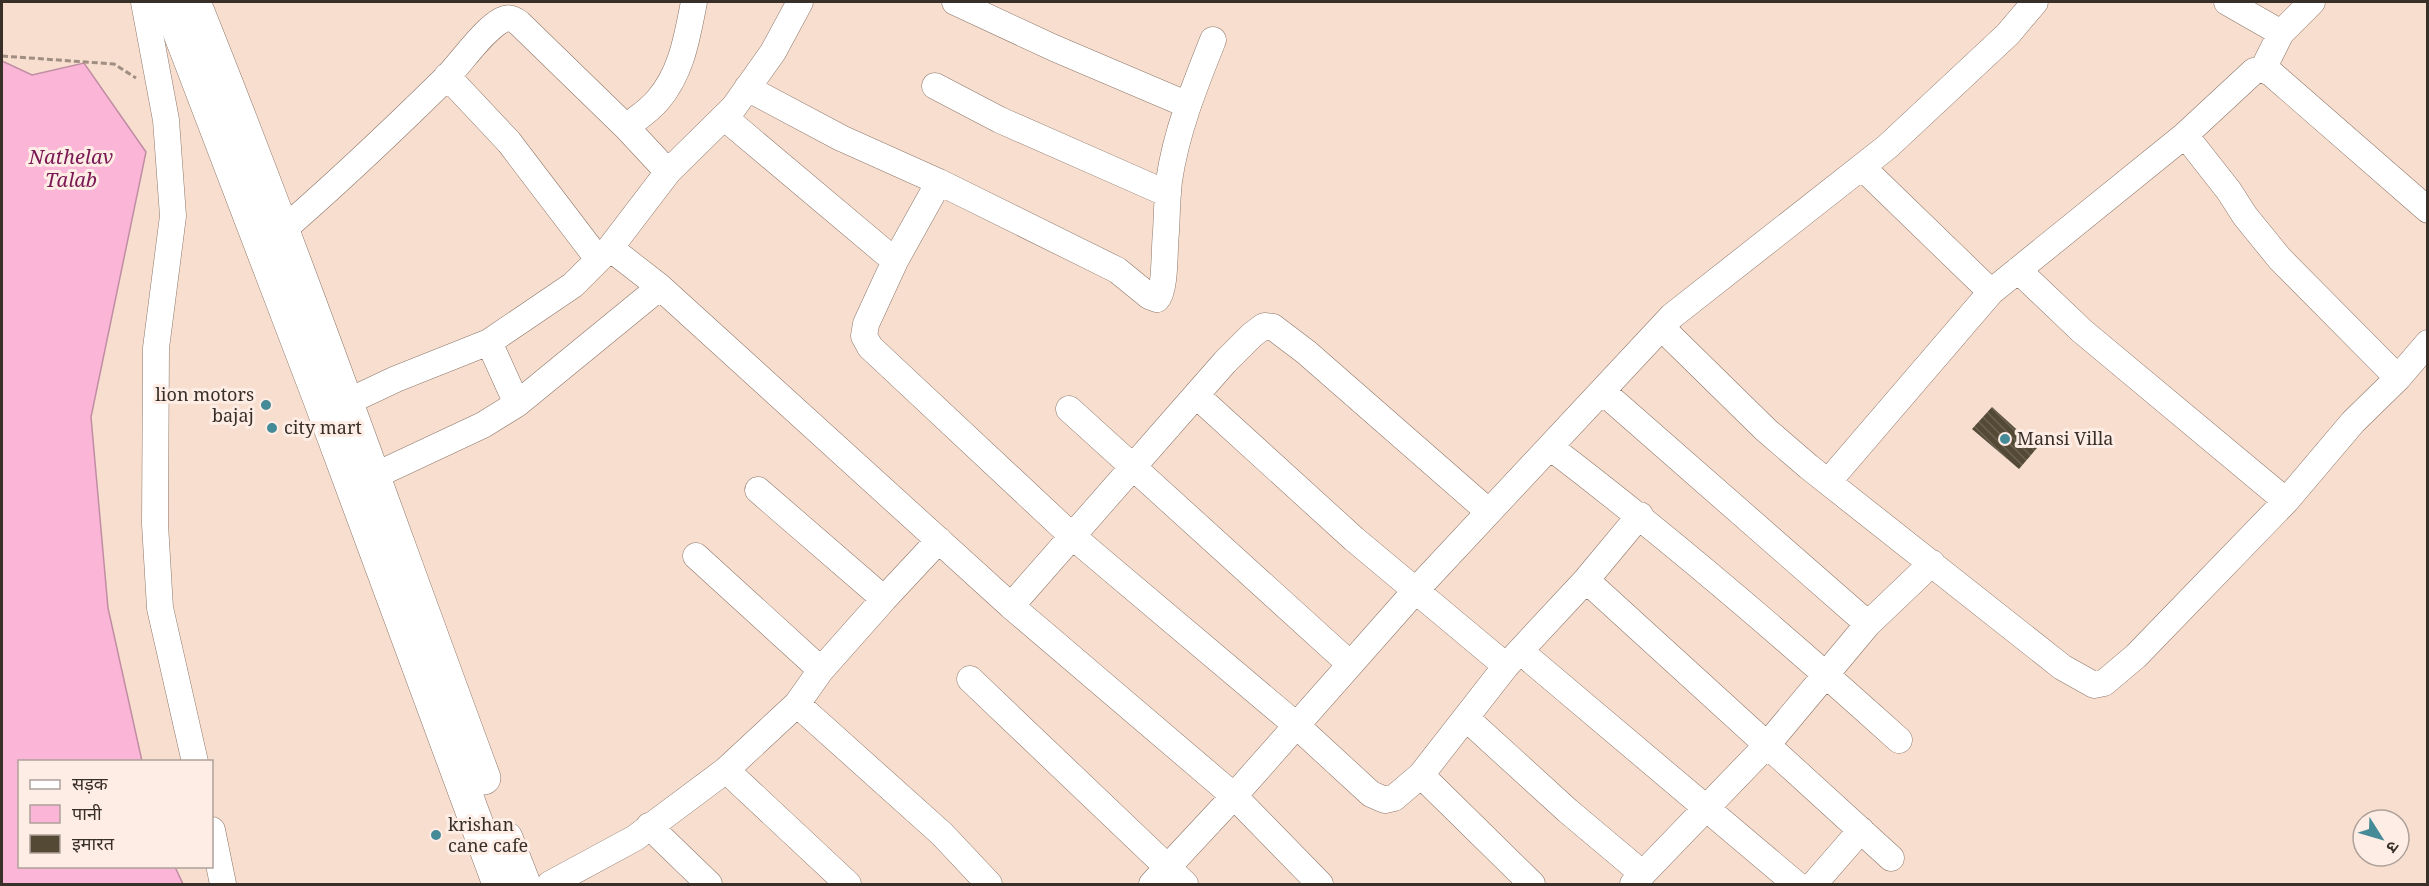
<svg xmlns="http://www.w3.org/2000/svg" width="2429" height="886" font-family="'Noto Serif','Noto Sans Devanagari',serif">
<style>
.water{fill:#fab5d7;stroke:#c08da3;stroke-width:1.5}
.building{fill:url(#building-back-hatch)}
.lines{fill:none;stroke-linecap:round;stroke-linejoin:round}
.minor-casing{stroke:#8c7669;stroke-width:27}
.major-casing{stroke:#8c7669;stroke-width:34}
.path{stroke:#a08e83;stroke-width:3;stroke-dasharray:6 3;stroke-linecap:butt}
.minor{stroke:#fff;stroke-width:26}
.major{stroke:#fff;stroke-width:33}
.poi-dot{fill:#458a97;stroke:#fdede5;stroke-width:2}
.labels{text-anchor:middle;stroke-width:6;stroke-linejoin:round;paint-order:stroke}
.poi-label{font-size:18px;fill:#382f29;stroke:#fdede5;text-anchor:start}
.water-label{font-size:20px;font-style:italic;fill:#7a1854;stroke:#fdede5}
</style>
<defs>
<pattern id="building-back-hatch" width="6" height="6" patternUnits="userSpaceOnUse" patternTransform="scale(1.5)"><rect width="6" height="6" fill="#544935"/><path d="M-1 5l2 2M0 0l6 6M5-1l2 2" fill="none" stroke="#6a6151"/></pattern>
</defs>
<rect width="100%" height="100%" fill="#f7decf"/>
<!-- water -->
<path class="water" d="M2 61 32 75 84 63 146 152 91 417 108 608 142 761 20 762V866L175 867 183 884H2Z"/>
<!-- building -->
<path class="building" d="M1992 407 2037 448 2019 469 1972 429Z"/>
<g class="lines">
<defs>
<path id="minor" d="M144 2 166 120 173 216 156 348 155 524 160 608 195 762
M955 2 1054 48 1188 105
M2227 2 2281 33
M2263 69 2281 33 2312 2
M447 76 509 142 598 259
M935 86 1000 120 1168 194
M747 88 841 138 939 182 1117 270 1149 296 1157 299C1166 290 1164 247 1166 232 1167 215 1167 197 1169 181 1176 132 1195 85 1213 40
M725 118 895 261
M626 127C636 119 649 111 658 100 682 72 687 37 694 2
M2185 135 2229 191 2245 216 2280 259 2398 378
M1862 167 1991 292
M939 182 895 261 866 324 864 336 870 347 1072 536 1296 725 1371 794 1385 800 1394 798 1421 775 1506 666 1586 580 1640 515
M269 242C330 190 388 135 445 79 461 63 483 30 502 20 509 16 514 19 519 23L626 127 668 172
M2018 270 2082 331 2286 501
M660 287 1011 606 1234 796 1320 884
M1662 328 1766 430 1809 467 2062 667 2094 685 2104 683 2136 656 2286 501 2353 422 2398 378 2428 343
M489 342 517 404
M1602 391 1868 624
M1197 396 1354 539 1506 666
M345 403 396 379 489 342 573 285 610 248 668 172 734 107 773 52 800 2
M1069 409 1350 664
M1550 447C1671 539 1786 638 1899 740
M372 477 483 425 517 404 660 287 610 248
M1828 482 1991 292 2185 135 2254 71 2263 69 2272 74 2428 210
M758 490 884 599
M696 556 821 670
M1586 580 1891 858
M1011 606 1225 362 1252 335 1264 326 1273 327 1306 352 1489 512
M1520 651 1796 884
M970 679 1185 884
M797 704 942 834 989 884
M1466 718 1568 811 1643 874
M726 770 848 884
M1421 775 1532 884
M649 826 709 884
M212 830 223 884
M550 884 635 838 726 770 797 704 821 670 884 599 939 540
M1152 884 1234 796 1417 589 1672 316 1887 147 2008 34 2035 2
M1633 884 1767 745 1868 624 1932 563
M1814 884 1861 830"/>
<path id="major" d="M168 2 320 400 499 884
M194 2C297 258 388 519 484 778
M506 838 524 884"/>
</defs>
<!-- minor casing -->
<use href="#minor" class="minor-casing"/>
<!-- major casing -->
<use href="#major" class="major-casing"/>
<!-- path -->
<path class="path" d="M2 56 114 64 136 78"/>
<!-- minor -->
<use href="#minor" class="minor"/>
<!-- major -->
<use href="#major" class="major"/>
</g>
<!-- markers -->
<g class="poi-dot">
<circle cx="266" cy="405" r="6"/>
<circle cx="272" cy="428" r="6"/>
<circle cx="2005" cy="439" r="6"/>
<circle cx="436" cy="835" r="6"/>
</g>
<g class="labels">
<!-- poi labels -->
<g class="poi-label">
<text x="254" y="401" text-anchor="end">lion motors<tspan x="254" dy="21">bajaj</tspan></text>
<text x="284" y="434">city mart</text>
<text x="2017" y="445">Mansi Villa</text>
<text x="448" y="831">krishan<tspan x="448" dy="21">cane cafe</tspan></text>
</g>
<!-- water labels -->
<g class="water-label">
<text x="71" y="164">Nathelav<tspan x="71" dy="23">Talab</tspan></text>
</g>
</g>
<!-- border -->
<rect width="2429" height="886" fill="none" stroke="#382f29" stroke-width="6"/>
<!-- legend -->
<rect x="18" y="760" width="195" height="108" fill="#fdede5" stroke="#aea19a" stroke-width="1.5"/>
<rect x="30" y="780" width="30" height="9" fill="#ffffff" stroke="#aea19a" stroke-width="1.5"/>
<text x="72" y="790" font-size="18" fill="#382f29">सड़क</text>
<rect x="30" y="805" width="30" height="18" fill="#fab5d7" stroke="#aea19a" stroke-width="1.5"/>
<text x="72" y="820" font-size="18" fill="#382f29">पानी</text>
<rect x="30" y="835" width="30" height="18" fill="#544935" stroke="#aea19a" stroke-width="1.5"/>
<text x="72" y="850" font-size="18" fill="#382f29">इमारत</text>
<!-- north arrow -->
<g transform="translate(2381 838) rotate(127)"><circle r="28" fill="#fdede5" stroke="#aea19a" stroke-width="1.5"/>
<path d="M0-4.5L10 22L0 15L-10 22Z" fill="#458a97"/>
<text y="-9" font-size="16" font-weight="bold" text-anchor="middle" fill="#382f29">उ</text>
</g>
</svg>
